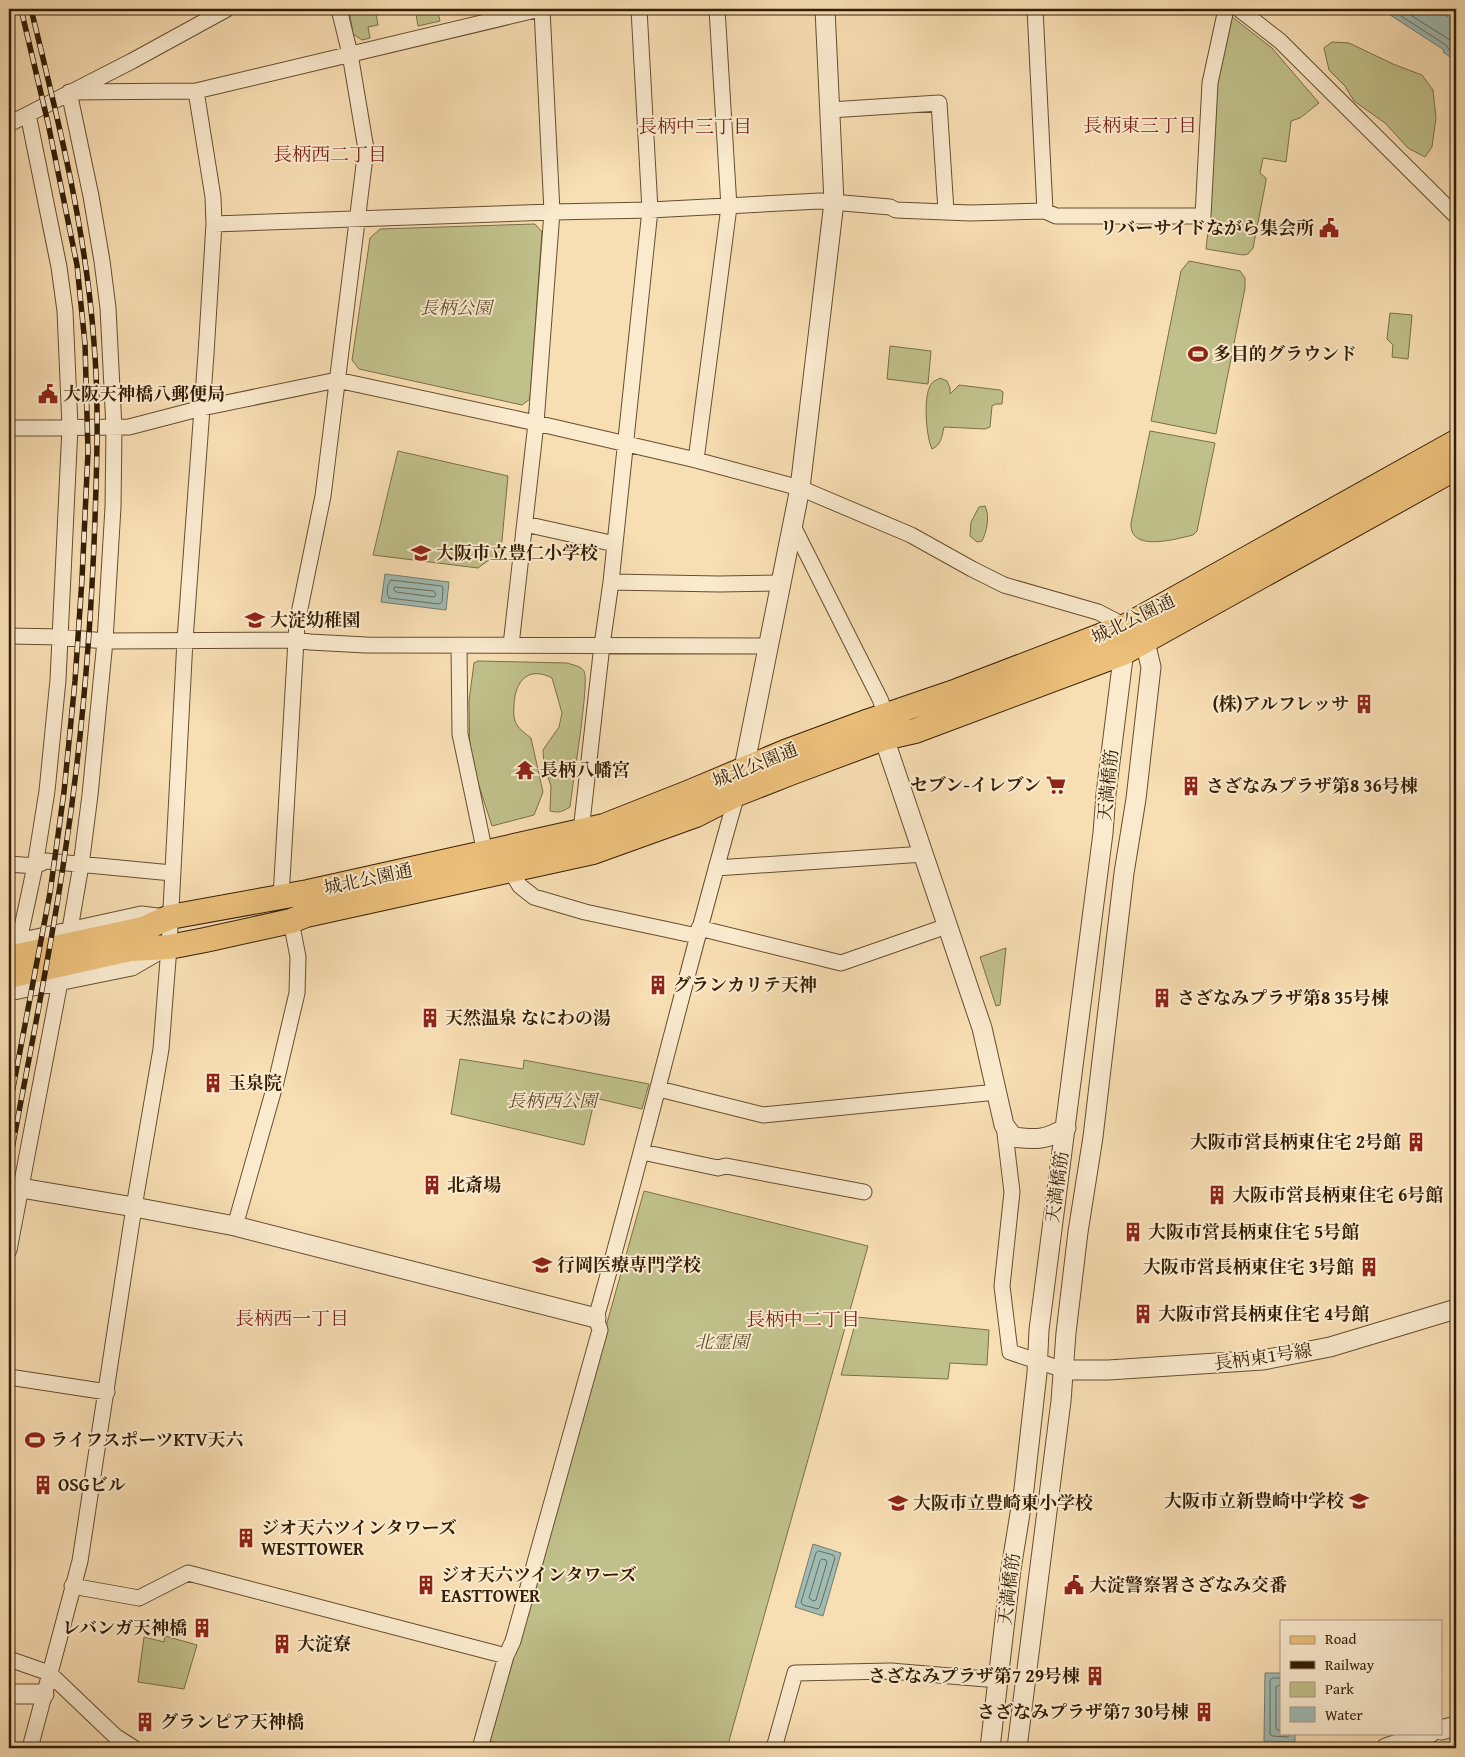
<svg xmlns="http://www.w3.org/2000/svg" width="1465" height="1757" font-family="'Gentium Book Plus','Noto Serif JP',serif">
<style>
.green{fill:#c0c08a;stroke:#7a6f48}
.water{fill:#9fbbb4;stroke:#747c6e}
.lines{fill:none;stroke-linecap:round;stroke-linejoin:round}
.shore{stroke:#6a6c5c;stroke-width:1}
.minor-casing{stroke:#654e30;stroke-width:17}
.tertiary-casing{stroke:#654e30;stroke-width:21}
.primary-casing{stroke:#341e05;stroke-width:26}
.minor{stroke:#faeace;stroke-width:15}
.tertiary{stroke:#faeace;stroke-width:19}
.primary{stroke:#ecbf7a;stroke-width:24}
.rail-casing{stroke:#341e05;stroke-width:5.5}
.rail{stroke:#faeace;stroke-width:4;stroke-dasharray:11;stroke-linecap:butt}
.labels{text-anchor:middle;stroke-width:4;stroke-linejoin:round;paint-order:stroke}
.poi-label{font-size:18px;font-weight:bold;fill:#341e05;stroke:#faeace;text-anchor:start}
.park-label{font-size:18px;font-style:italic;fill:#5e4f2d;stroke:#faeace}
.street-label{font-size:18px;fill:#341e05;stroke:#faeace}
.neighbourhood-label{font-size:19px;fill:#7a1f14;stroke:#faeace}
</style>
<rect width="100%" height="100%" fill="#f8deb3"/>
<filter id="stains"><feTurbulence type="fractalNoise" baseFrequency=".004" numOctaves="4"/><feColorMatrix values="0 0 0 0 .2 0 0 0 0 .09 0 0 0 0 .02 0 0 0 .5 -.17"/></filter>
<radialGradient id="worn" r=".72"><stop offset=".6" stop-color="#630" stop-opacity="0"/><stop offset="1" stop-color="#630" stop-opacity=".3"/></radialGradient>
<!-- green -->
<path class="green" d="M349 9H375L378 25 368 27 370 38 362 40 353 34Z
M415 9H437L440 21 418 26Z
M1231 16 1272 48 1319 103 1300 118 1291 121 1286 162 1263 158 1260 173 1266 178V181L1253 248 1248 254 1243 255 1206 249 1211 204 1217 86Z
M1332 42 1349 43 1393 64 1422 75 1433 90 1436 118 1432 147 1425 157 1408 148 1385 123 1354 101 1345 86 1329 70 1324 48Z
M535 224 542 232 530 399 522 405 359 369 352 360 370 238 380 229Z
M1189 261 1240 271 1245 278V288L1216 434 1151 421 1181 271Z
M1390 313 1412 315 1408 359 1392 357 1393 345 1387 339Z
M890 346 931 351 928 384 887 379Z
M940 378 947 381 950 388V394L959 385 1000 390 1003 392 1002 404H996L992 406 990 427 985 429 944 427C942 437 941 445 932 449 926 437 922 391 933 382 935 380 938 380 940 378Z
M1150 431 1215 443 1197 531 1193 535C1176 539 1129 553 1131 523Z
M398 451 508 476 501 551 478 568 373 555Z
M985 506C990 516 987 531 982 541L977 542 970 536 971 522 979 507Z
M478 661 567 663C573 665 581 666 584 671 590 681 572 787 570 807 562 812 559 813 550 811L551 786 544 766 543 750 559 727 562 713 552 678C529 666 515 680 514 705 514 710 513 716 515 721 518 729 525 733 531 738L543 792 534 815 492 826 470 758 469 701 474 663Z
M1006 948 1000 1005 996 1006 980 957Z
M460 1059 523 1069 524 1060 649 1084 642 1109 595 1098 584 1145 451 1114Z
M644 1191 868 1246 727 1748H519L490 1741Z
M857 1317 989 1330 987 1365 950 1363 948 1379 841 1375Z
M165 1636 197 1645 184 1689 138 1682 144 1637 164 1642Z"/>
<!-- water -->
<path class="water" d="M1381 9H1436L1456 22V61L1443 52 1444 50Z
M385 574 449 582 446 610 381 602Z
M813 1544 841 1553 823 1616 795 1607Z
M1265 1673H1281V1733H1295V1742L1264 1741Z"/>
<g class="lines">
<!-- shore -->
<path class="shore" d="M1390 9 1446 45 1449 50 1456 55
M1401 9 1450 40 1456 48
M391 580 442 586 443 589 442 602 439 604 389 598C386 594 387 583 391 580Z
M395 587 434 591 436 595 434 597 396 592 394 590Z
M819 1551 833 1555 835 1558 820 1607 818 1609 803 1605 801 1602 816 1553Z
M822 1559 826 1560 827 1562 816 1600 813 1601 809 1598 820 1561Z
M1281 1678H1272L1270 1680V1734L1272 1736 1288 1737 1290 1733
M1281 1684 1276 1687V1728L1277 1730H1281"/>
<defs>
<path id="minor" d="M1035 9 1045 211
M1239 9 1280 41 1456 216
M830 110 939 103 946 211
M9 124 132 61 227 9
M214 224 552 212 650 210 820 201 890 207 896 210 970 213 1045 211 1056 216H1203L1210 83 1226 9
M9 428 129 427 202 408 337 380 536 423 696 460 800 488 911 535 972 569 1004 585 1098 612 1129 628
M696 460 729 207 717 9
M525 524 615 544
M793 526 880 699 886 715V723
M611 582 719 584 781 583
M9 636 61 637 105 641 296 640 310 642 366 645 769 646
M459 645 460 734 485 853
M511 645 536 423 552 212 542 9
M581 831 602 645 611 582 650 210 639 9
M9 864 35 866 46 861 172 873
M716 868 924 854
M510 870 520 886 534 897 585 912 697 936
M281 897 297 623 323 496 366 149 350 54 339 9
M699 928 841 963 947 926
M70 929 81 865 90 795 105 641 113 507 114 428 108 308 102 261 91 196 69 92 196 91 540 9
M19 941 35 866 47 791 58 680 70 427 65 311 59 267 28 114
M9 943 141 914 166 917
M9 993 132 968 163 950
M659 1089 763 1115 997 1092
M1004 1125 1012 1192 1002 1286 1010 1352 1064 1370
M642 1152 718 1168 726 1166 864 1192
M235 1226 276 1082 297 993 298 957 291 921
M9 1250 60 982
M9 1377 107 1392
M72 1586 139 1598 188 1573 506 1656
M9 1659 49 1673 115 1736 134 1748
M30 1748 80 1561 134 1207 161 1049 169 947 185 640 206 354 214 224 213 197 196 91
M480 1748 506 1656 513 1641 600 1330 596 1318C646 1143 687 966 738 791
M774 1748 795 1673 891 1671 998 1680"/>
<path id="tertiary" d="M884 738 982 1028 1004 1125 1013 1137C1036 1140 1046 1140 1066 1128
M744 768 800 488 834 202 825 9
M21 1188 134 1207 235 1226 596 1318
M1064 1370H1108L1263 1360 1330 1347 1456 1309
M9 1694H44
M1441 1730 1456 1726
M990 1748 1011 1569 1024 1489 1037 1373 1039 1330 1103 833 1106 794 1125 642
M1017 1748 1061 1401 1066 1333 1078 1232 1093 1137 1124 873 1136 799 1151 667 1145 642
M1386 1748 1430 1733"/>
<path id="primary" d="M9 958 143 929 170 917 308 892 604 826 690 792 785 752 869 721 957 691 1126 626 1456 442
M9 976 130 949 169 947 205 940 291 921 306 915 593 852 696 815 737 794 793 772 884 738 915 731 1123 653 1456 468"/>
</defs>
<!-- minor casing -->
<use href="#minor" class="minor-casing"/>
<!-- tertiary casing -->
<use href="#tertiary" class="tertiary-casing"/>
<!-- primary casing -->
<use href="#primary" class="primary-casing"/>
<!-- minor -->
<use href="#minor" class="minor"/>
<!-- tertiary -->
<use href="#tertiary" class="tertiary"/>
<!-- primary -->
<use href="#primary" class="primary"/>
<defs>
<path id="rail" d="M9 1109 50 893 64 792 75 681 82 579 88 452 85 344 77 265 48 123 21 9
M9 1165C28 1061 50 957 65 853 82 742 91 631 95 519 97 460 99 402 94 343 86 230 58 119 31 9"/>
</defs>
<!-- rail casing -->
<use href="#rail" class="rail-casing"/>
<!-- rail -->
<use href="#rail" class="rail"/>
</g>
<!-- icons -->
<defs>
<symbol id="civic-bare" viewBox="-9 -9 18 18"><path d="M-.6-6.5H3V-4.5H.6V-3L4-1V1h2V6H-6V1h2V-1L-.6-3ZM-1.2 2.5V6h2.4V2.5Z" fill="#8f2418" stroke="#faeace" stroke-width="2.5" paint-order="stroke"/></symbol>
<symbol id="stadium-bare" viewBox="-9 -9 18 18"><path d="M0-5a6.5 5 0 1 0 0 10a6.5 5 0 1 0 0-10ZM-3.5-1.8h7v3.6h-7Z" fill="#8f2418" stroke="#faeace" stroke-width="2.5" paint-order="stroke"/></symbol>
<symbol id="school-bare" viewBox="-9 -9 18 18"><path d="M0-5L7-2L0 1L-7-2ZM-4 1L0 2.5L4 1V4Q0 6-4 4Z" fill="#8f2418" stroke="#faeace" stroke-width="2.5" paint-order="stroke"/></symbol>
<symbol id="building-bare" viewBox="-9 -9 18 18"><path d="M-4-6H4V6H1V3H-1V6H-4ZM-2.5-4.3h1.7v1.8h-1.7ZM.8-4.3h1.7v1.8H.8ZM-2.5-1h1.7V.8h-1.7ZM.8-1h1.7V.8H.8Z" fill="#8f2418" stroke="#faeace" stroke-width="2.5" paint-order="stroke"/></symbol>
<symbol id="temple-bare" viewBox="-9 -9 18 18"><path d="M0-6L5-2H3V0L6.5 2.5H4V6H1.5V3h-3V6H-4V2.5H-6.5L-3 0V-2H-5Z" fill="#8f2418" stroke="#faeace" stroke-width="2.5" paint-order="stroke"/></symbol>
<symbol id="supermarket-bare" viewBox="-9 -9 18 18"><path d="M-6-5.5h2.5l.6 2H6L4.5 2H-2.5L-4.4-4H-6ZM-1.5 3.2a1.3 1.3 0 1 0 .1 0ZM3 3.2a1.3 1.3 0 1 0 .1 0Z" fill="#8f2418" stroke="#faeace" stroke-width="2.5" paint-order="stroke"/></symbol>
<symbol id="university-bare" viewBox="-9 -9 18 18"><path d="M0-5L7-2L0 1L-7-2ZM-4 1L0 2.5L4 1V4Q0 6-4 4Z" fill="#8f2418" stroke="#faeace" stroke-width="2.5" paint-order="stroke"/></symbol>
</defs>
<g fill-rule="evenodd">
<use href="#civic-bare" x="1315" y="214" width="28" height="28"/>
<use href="#stadium-bare" x="1184" y="340" width="28" height="28"/>
<use href="#civic-bare" x="34" y="380" width="28" height="28"/>
<use href="#school-bare" x="407" y="539" width="28" height="28"/>
<use href="#school-bare" x="241" y="606" width="28" height="28"/>
<use href="#building-bare" x="1350" y="690" width="28" height="28"/>
<use href="#temple-bare" x="511" y="756" width="28" height="28"/>
<use href="#supermarket-bare" x="1042" y="771" width="28" height="28"/>
<use href="#building-bare" x="1177" y="772" width="28" height="28"/>
<use href="#building-bare" x="644" y="971" width="28" height="28"/>
<use href="#building-bare" x="1148" y="984" width="28" height="28"/>
<use href="#building-bare" x="416" y="1004" width="28" height="28"/>
<use href="#building-bare" x="199" y="1069" width="28" height="28"/>
<use href="#building-bare" x="1402" y="1128" width="28" height="28"/>
<use href="#building-bare" x="418" y="1171" width="28" height="28"/>
<use href="#building-bare" x="1203" y="1181" width="28" height="28"/>
<use href="#building-bare" x="1119" y="1218" width="28" height="28"/>
<use href="#university-bare" x="528" y="1251" width="28" height="28"/>
<use href="#building-bare" x="1355" y="1253" width="28" height="28"/>
<use href="#building-bare" x="1129" y="1300" width="28" height="28"/>
<use href="#stadium-bare" x="21" y="1426" width="28" height="28"/>
<use href="#building-bare" x="29" y="1471" width="28" height="28"/>
<use href="#school-bare" x="1345" y="1487" width="28" height="28"/>
<use href="#school-bare" x="884" y="1489" width="28" height="28"/>
<use href="#building-bare" x="232" y="1524" width="28" height="28"/>
<use href="#building-bare" x="412" y="1571" width="28" height="28"/>
<use href="#civic-bare" x="1060" y="1571" width="28" height="28"/>
<use href="#building-bare" x="188" y="1614" width="28" height="28"/>
<use href="#building-bare" x="268" y="1630" width="28" height="28"/>
<use href="#building-bare" x="1081" y="1662" width="28" height="28"/>
<use href="#building-bare" x="1190" y="1698" width="28" height="28"/>
<use href="#building-bare" x="131" y="1708" width="28" height="28"/>
</g>
<g class="labels">
<!-- poi labels -->
<g class="poi-label">
<text x="1314" y="234" text-anchor="end">リバーサイドながら集会所</text>
<text x="1213" y="360">多目的グラウンド</text>
<text x="63" y="400">大阪天神橋八郵便局</text>
<text x="436" y="559">大阪市立豊仁小学校</text>
<text x="270" y="626">大淀幼稚園</text>
<text x="1349" y="710" text-anchor="end">(株)アルフレッサ</text>
<text x="540" y="776">長柄八幡宮</text>
<text x="1041" y="791" text-anchor="end">セブン-イレブン</text>
<text x="1206" y="792">さざなみプラザ第8 36号棟</text>
<text x="673" y="991">グランカリテ天神</text>
<text x="1177" y="1004">さざなみプラザ第8 35号棟</text>
<text x="445" y="1024">天然温泉 なにわの湯</text>
<text x="228" y="1089">玉泉院</text>
<text x="1401" y="1148" text-anchor="end">大阪市営長柄東住宅 2号館</text>
<text x="447" y="1191">北斎場</text>
<text x="1232" y="1201">大阪市営長柄東住宅 6号館</text>
<text x="1148" y="1238">大阪市営長柄東住宅 5号館</text>
<text x="557" y="1271">行岡医療専門学校</text>
<text x="1354" y="1273" text-anchor="end">大阪市営長柄東住宅 3号館</text>
<text x="1158" y="1320">大阪市営長柄東住宅 4号館</text>
<text x="50" y="1446">ライフスポーツKTV天六</text>
<text x="58" y="1491">OSGビル</text>
<text x="1344" y="1507" text-anchor="end">大阪市立新豊崎中学校</text>
<text x="913" y="1509">大阪市立豊崎東小学校</text>
<text x="261" y="1534">ジオ天六ツインタワーズ<tspan x="261" dy="21">WESTTOWER</tspan></text>
<text x="441" y="1581">ジオ天六ツインタワーズ<tspan x="441" dy="21">EASTTOWER</tspan></text>
<text x="1089" y="1591">大淀警察署さざなみ交番</text>
<text x="187" y="1634" text-anchor="end">レバンガ天神橋</text>
<text x="297" y="1650">大淀寮</text>
<text x="1080" y="1682" text-anchor="end">さざなみプラザ第7 29号棟</text>
<text x="1189" y="1718" text-anchor="end">さざなみプラザ第7 30号棟</text>
<text x="160" y="1728">グランピア天神橋</text>
</g>
<!-- park labels -->
<g class="park-label">
<text x="456" y="314">長柄公園</text>
<text x="552" y="1107">長柄西公園</text>
<text x="722" y="1348">北霊園</text>
</g>
<!-- street labels -->
<g class="street-label">
<text transform="translate(1133 619) rotate(-26)" y="6">城北公園通</text>
<text transform="translate(755 765) rotate(-22)" y="6">城北公園通</text>
<text transform="translate(1108 785) rotate(-84)" y="6">天満橋筋</text>
<text transform="translate(368 879) rotate(-12)" y="6">城北公園通</text>
<text transform="translate(1057 1187) rotate(-82)" y="6">天満橋筋</text>
<text transform="translate(1263 1357) rotate(-8)" y="6">長柄東1号線</text>
<text transform="translate(1009 1589) rotate(-83)" y="6">天満橋筋</text>
</g>
<!-- neighbourhood labels -->
<g class="neighbourhood-label">
<text x="1140" y="132">長柄東三丁目</text>
<text x="695" y="133">長柄中三丁目</text>
<text x="330" y="161">長柄西二丁目</text>
<text x="292" y="1325">長柄西一丁目</text>
<text x="803" y="1326">長柄中二丁目</text>
</g>
</g>
<!-- margin -->
<rect width="1465" height="1757" fill="none" stroke="#f8deb3" stroke-width="30"/>
<rect x="10" y="10" width="1445" height="1737" fill="none" stroke="#341e05" stroke-width="2.5"/>
<rect x="15" y="15" width="1435" height="1727" fill="none" stroke="#341e05"/>
<!-- legend -->
<rect x="1280" y="1620" width="162" height="115" fill="#faeace" stroke="#ab987e"/>
<rect x="1290" y="1636" width="25" height="8" fill="#ecbf7a" stroke="#ab987e"/>
<text x="1325" y="1644" font-size="15" fill="#341e05">Road</text>
<rect x="1290" y="1661" width="25" height="8" fill="#341e05" stroke="#ab987e"/>
<text x="1325" y="1670" font-size="15" fill="#341e05">Railway</text>
<rect x="1290" y="1682" width="25" height="15" fill="#c0c08a" stroke="#ab987e"/>
<text x="1325" y="1694" font-size="15" fill="#341e05">Park</text>
<rect x="1290" y="1707" width="25" height="15" fill="#9fbbb4" stroke="#ab987e"/>
<text x="1325" y="1720" font-size="15" fill="#341e05">Water</text>
<rect width="100%" height="100%" filter="url(#stains)"/>
<rect width="100%" height="100%" fill="url(#worn)"/>
</svg>
